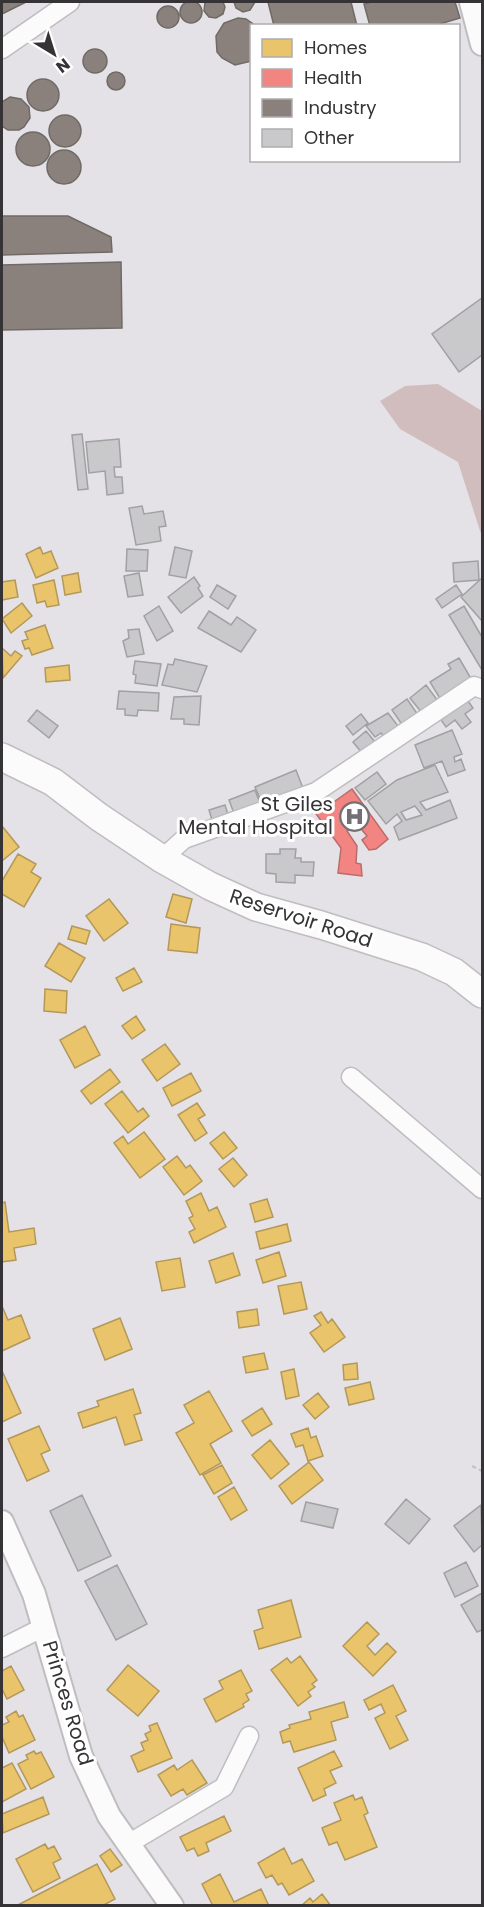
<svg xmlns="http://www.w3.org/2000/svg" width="484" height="1907" font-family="Poppins,sans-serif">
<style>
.forest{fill:#d1bdbe}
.homes{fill:#e9c46a;stroke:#b3985a;stroke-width:1.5}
.health{fill:#f28482;stroke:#b96c6b;stroke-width:1.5}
.industry{fill:#8a817c;stroke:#706a67;stroke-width:1.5}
.building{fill:#c9c9cc;stroke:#a1a0a3;stroke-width:1.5;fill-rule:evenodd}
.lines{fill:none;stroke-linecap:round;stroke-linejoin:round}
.minor-casing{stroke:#bfbdc0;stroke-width:21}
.major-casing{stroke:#bfbdc0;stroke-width:26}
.highway-casing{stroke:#bfbdc0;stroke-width:30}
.path{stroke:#c3c2c3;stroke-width:2;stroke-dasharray:4.5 3;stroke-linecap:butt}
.minor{stroke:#fbfbfb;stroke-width:18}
.major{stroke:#fbfbfb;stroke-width:22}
.highway{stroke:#fbfbfb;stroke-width:27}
.labels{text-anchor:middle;stroke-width:6;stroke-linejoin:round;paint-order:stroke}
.poi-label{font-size:20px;fill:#353336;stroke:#fff;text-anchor:end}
.street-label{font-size:20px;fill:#353336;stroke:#fff}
</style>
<rect width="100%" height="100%" fill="#e4e2e6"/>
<!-- forest -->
<path class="forest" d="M438 384 482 411V537L458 462 400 429 380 401 405 386Z"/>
<!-- homes -->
<path class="homes" d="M40 547 43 554 51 551 58 568 36 578 26 554Z
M78 573 81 592 65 595 62 576Z
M15 580 18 597 2 600V582Z
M54 580 59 605 47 607 45 601 37 603 33 585Z
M22 603 32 616 11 633 2 619Z
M45 625 53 648 32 655 29 648 25 649 22 641 28 639 25 632Z
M2 648 11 656 15 651 22 656 3 678Z
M69 665 70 680 46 682 45 668Z
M2 826 19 847 2 861Z
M18 854 36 864 31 872 41 878 24 907 2 894V881Z
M173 894 192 899 186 923 166 917Z
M109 899 128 923 104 941 86 916Z
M171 924 200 928 197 953 168 950Z
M72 926 90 931 86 944 68 939Z
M59 943 85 958 71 982 45 966Z
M134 968 142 982 123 991 116 978Z
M45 989 67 991 66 1013 44 1011Z
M136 1016 145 1030 132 1039 122 1026Z
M85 1026 100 1055 75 1068 60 1040Z
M165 1044 180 1064 157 1081 142 1060Z
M110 1069 120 1082 91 1104 81 1091Z
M191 1073 201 1091 172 1106 163 1088Z
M122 1091 138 1112 143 1108 149 1116 128 1133 105 1104Z
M197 1103 205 1115 198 1119 207 1133 195 1141 178 1115Z
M144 1132 165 1159 140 1178 114 1143 123 1136 128 1144Z
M224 1132 237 1148 223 1159 210 1143Z
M177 1156 186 1168 190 1165 202 1181 184 1195 163 1167Z
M233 1158 247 1175 234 1187 219 1169Z
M201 1193 209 1211 217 1207 226 1227 194 1243 189 1232 195 1229 189 1218 193 1216 186 1201Z
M267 1199 273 1217 255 1222 250 1204Z
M5 1202 9 1232 34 1228 36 1244 14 1248 16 1260 2 1262V1203Z
M287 1224 291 1241 260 1249 256 1232Z
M279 1252 286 1276 263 1283 256 1260Z
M233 1253 240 1275 216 1283 209 1261Z
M180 1258 185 1287 162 1291 156 1262Z
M301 1282 307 1309 284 1314 278 1286Z
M2 1306 8 1320 21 1315 30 1338 2 1351Z
M257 1309 259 1325 239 1328 237 1312Z
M321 1312 328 1323 332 1319 345 1337 324 1352 310 1333 321 1325 314 1316Z
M120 1318 132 1349 105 1360 93 1329Z
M264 1353 268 1369 246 1373 243 1357Z
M357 1363 358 1379 344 1380 343 1365Z
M294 1369 299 1396 286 1399 281 1372Z
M3 1373 21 1413 2 1422V1374Z
M370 1382 374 1399 349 1405 345 1388Z
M133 1389 141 1413 134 1415 142 1440 125 1445 116 1417 83 1428 78 1413 99 1406 97 1401Z
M209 1391 232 1431 210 1444 221 1463 200 1475 176 1433 194 1423 184 1405Z
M318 1393 329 1407 315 1419 303 1405Z
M262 1408 272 1424 252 1436 242 1421Z
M39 1426 50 1450 41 1454 49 1471 27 1481 8 1439Z
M308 1428 311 1438 316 1436 323 1456 308 1461 303 1445 296 1447 291 1434Z
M270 1440 289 1464 271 1479 252 1455Z
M309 1462 323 1480 292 1504 279 1486Z
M222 1465 232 1483 214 1494 203 1475Z
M234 1487 247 1510 231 1520 218 1497Z
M291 1600 301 1637 259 1649 254 1631 263 1628 258 1610Z
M367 1622 379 1634 367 1646 375 1655 387 1643 396 1652 373 1676 343 1646Z
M300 1656 317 1680 312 1684 315 1687 308 1692 311 1696 298 1706 271 1670 287 1658 291 1663Z
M128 1665 159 1691 138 1716 107 1690Z
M11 1666 24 1690 7 1699 2 1689V1671Z
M241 1670 252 1691 246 1694 249 1700 243 1704 244 1707 216 1722 204 1699 223 1689 219 1681Z
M393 1685 406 1711 396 1716 408 1740 390 1749 375 1718 385 1713 381 1704 369 1710 364 1700Z
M344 1702 348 1717 331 1722 336 1740 294 1752 290 1741 283 1743 280 1732 290 1728 289 1725 311 1719 309 1712Z
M16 1711 19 1717 23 1715 35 1740 9 1753 2 1737V1725L9 1722 6 1717Z
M157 1723 172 1758 138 1772 131 1756 144 1750 141 1743 148 1740 145 1734 151 1731 149 1726Z
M34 1751 36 1754 41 1752 54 1777 31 1789 18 1764 28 1759 26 1755Z
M334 1751 342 1766 330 1771 336 1783 324 1789 326 1795 313 1801 298 1768Z
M192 1760 207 1783 187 1795 183 1789 171 1796 158 1775 174 1765 177 1770Z
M12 1763 26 1789 2 1802V1768Z
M353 1795 355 1800 362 1797 368 1813 364 1815 377 1847 345 1860 337 1842 329 1845 322 1828 341 1820 334 1803Z
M43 1797 49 1814 3 1833 2 1814Z
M224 1816 231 1831 206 1843 209 1851 198 1856 194 1848 187 1851 180 1837Z
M45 1844 48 1849 54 1846 61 1859 53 1863 60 1878 33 1892 16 1859Z
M284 1848 292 1864 302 1859 314 1881 289 1895 282 1883 278 1885 272 1875 266 1878 258 1863Z
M110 1849 122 1865 111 1872 100 1856Z
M97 1864 115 1899 102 1906H16Z
M220 1874 234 1902 261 1889 269 1906H213L202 1884Z
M322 1894 331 1906H301L310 1898 313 1902Z"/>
<!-- health -->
<path class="health" d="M352 789 388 839 376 849 369 850 362 840 367 836 357 824 347 831 357 846 356 863 361 864 362 876 338 873 341 848 311 807 319 802 324 809Z"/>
<!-- industry -->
<path class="industry" d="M180 12a11 11 0 1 1 22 0a11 11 0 1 1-22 0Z
M2 2H26L2 14Z
M205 2H223L225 7 223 14 216 18 209 17 204 11Z
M234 2H255L250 10 243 12 236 8Z
M268 2H351L357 26H274Z
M372 2H455L460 18 433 26H370L364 4Z
M157 17a11 11 0 1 1 22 0a11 11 0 1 1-22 0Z
M238 18 246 19 256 26H252V61L235 65 222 58 217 52 216 36 224 23Z
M83 61a12 12 0 1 1 24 0a12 12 0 1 1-24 0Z
M107 81a9 9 0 1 1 18 0a9 9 0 1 1-18 0Z
M27 95a16 16 0 1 1 32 0a16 16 0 1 1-32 0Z
M10 97 21 99 29 107 30 118 24 127 19 130H8L2 126V102Z
M49 131a16 16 0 1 1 32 0a16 16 0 1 1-32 0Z
M16 149a17 17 0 1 1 34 0a17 17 0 1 1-34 0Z
M47 167a17 17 0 1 1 34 0a17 17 0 1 1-34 0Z
M2 181V216H68L111 237 112 252 2 255Z
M121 262 122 328 2 330V265Z"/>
<!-- building -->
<path class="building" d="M482 298V355L459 372 432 334Z
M82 434 88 489 78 490 72 435Z
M119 439 121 467H114L115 477H122L123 493 107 495 105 471 89 473 86 442Z
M142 506 144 514 163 511 166 526 159 527 161 541 136 545 129 508Z
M175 547 192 551 186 578 169 575Z
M127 549 148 550 147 571H126Z
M478 561 479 580 454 582 453 563Z
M139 573 143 595 128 597 124 576Z
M194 577 200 586 198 588 203 596 181 613 168 597Z
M482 578V621L461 597Z
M217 585 236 596 228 609 210 597Z
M456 585 462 594 442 608 436 599Z
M159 606 173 631 157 641 144 616Z
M464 606 482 637V670L449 615Z
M209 611 231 625 237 617 256 630 241 652 198 628Z
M139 629 144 654 127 657 123 641 129 638 128 630Z
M459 658 473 682 441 700 430 682 451 669 448 664Z
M175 659 207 666 197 692 162 685 168 664 173 665Z
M135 661 161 664 157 686 135 683 136 675 133 674Z
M426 685 438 701 422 713 410 698Z
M119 691 159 693 158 711 138 710 137 716 125 715V709H117Z
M201 696 199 725 184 724V719H171L174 697Z
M407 699 418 715 403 726 392 710Z
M468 701 473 708 465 714 471 722 462 729 455 720 446 727 441 720Z
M37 710 58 726 49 738 28 721Z
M388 713 398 726 384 737 381 733 375 737 366 726Z
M361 714 368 723 353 735 346 726Z
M452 730 462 754 454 757 455 762 461 759 465 770 448 776 442 761 424 768 415 745Z
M366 731 375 742 362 753 353 742Z
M435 765 448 792 420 802 426 810 450 800 457 818 399 840 394 827 402 821 397 814 386 824 368 801 397 780ZM415 806 422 815 406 820 401 812Z
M296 770 304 791 264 808 255 787Z
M377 772 386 784 365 800 355 788Z
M255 790 261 806 235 816 229 800Z
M225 805 229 818 213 823 209 810Z
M280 849H296L295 858H301V862H314L313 876 295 875V883L276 882V874L266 873V854H280Z
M82 1495 111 1556 78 1571 50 1511Z
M406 1499 430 1519 409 1544 385 1524Z
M306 1502 338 1509 333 1528 301 1521Z
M481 1505 482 1545 474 1552 454 1526Z
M466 1562 478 1586 455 1597 444 1573Z
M117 1565 147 1624 116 1640 85 1581Z
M482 1593V1630L477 1632 461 1605Z"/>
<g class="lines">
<defs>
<path id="minor" d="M2 49 70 2
M162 859 184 839 316 792 474 686 482 689
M351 1077 482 1189
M2 1648 44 1627
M128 1844 224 1787 249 1736"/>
<path id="major" d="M471 2 482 44
M2 1522 34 1594 81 1756 109 1816 172 1906"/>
<path id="highway" d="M2 757 53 782 99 817 162 859 210 886 256 907 321 925 422 957 454 972 482 994"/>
</defs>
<!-- minor casing -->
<use href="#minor" class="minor-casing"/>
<!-- major casing -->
<use href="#major" class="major-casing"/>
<!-- highway casing -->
<use href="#highway" class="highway-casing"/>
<!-- path -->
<path class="path" d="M472 1466 482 1471"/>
<!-- minor -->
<use href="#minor" class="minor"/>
<!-- major -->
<use href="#major" class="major"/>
<!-- highway -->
<use href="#highway" class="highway"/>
</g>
<!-- icons -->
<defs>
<symbol id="hospital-ring" viewBox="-11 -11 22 22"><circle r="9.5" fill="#fff" stroke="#727074" stroke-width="1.5"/><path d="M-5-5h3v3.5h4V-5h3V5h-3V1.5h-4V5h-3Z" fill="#727074"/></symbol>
</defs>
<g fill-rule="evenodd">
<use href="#hospital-ring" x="338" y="800" width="33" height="33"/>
</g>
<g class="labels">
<!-- poi labels -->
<g class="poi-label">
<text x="333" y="811">St Giles<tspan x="333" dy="23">Mental Hospital</tspan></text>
</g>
<!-- street labels -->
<g class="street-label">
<text transform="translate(301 918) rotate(18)" y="7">Reservoir Road</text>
<text transform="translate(68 1703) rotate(73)" y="7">Princes Road</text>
</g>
</g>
<!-- border -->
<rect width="484" height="1907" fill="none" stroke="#353336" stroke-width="6"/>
<!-- legend -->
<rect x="250" y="24" width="210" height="138" fill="#ffffff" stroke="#aeadaf" stroke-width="1.5"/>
<rect x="262" y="39" width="30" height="18" fill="#e9c46a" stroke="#aeadaf" stroke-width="1.5"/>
<text x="304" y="54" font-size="18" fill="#353336">Homes</text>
<rect x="262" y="69" width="30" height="18" fill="#f28482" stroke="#aeadaf" stroke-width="1.5"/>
<text x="304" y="84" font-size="18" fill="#353336">Health</text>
<rect x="262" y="99" width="30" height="18" fill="#8a817c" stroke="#aeadaf" stroke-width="1.5"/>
<text x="304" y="114" font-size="18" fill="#353336">Industry</text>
<rect x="262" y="129" width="30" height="18" fill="#c9c9cc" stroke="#aeadaf" stroke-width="1.5"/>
<text x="304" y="144" font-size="18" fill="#353336">Other</text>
<!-- north arrow -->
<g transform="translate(54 54) rotate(142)" stroke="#ffffff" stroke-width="4.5" paint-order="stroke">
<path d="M0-4.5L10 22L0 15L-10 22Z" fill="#353336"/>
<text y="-9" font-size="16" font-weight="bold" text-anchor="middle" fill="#353336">N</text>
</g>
</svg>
